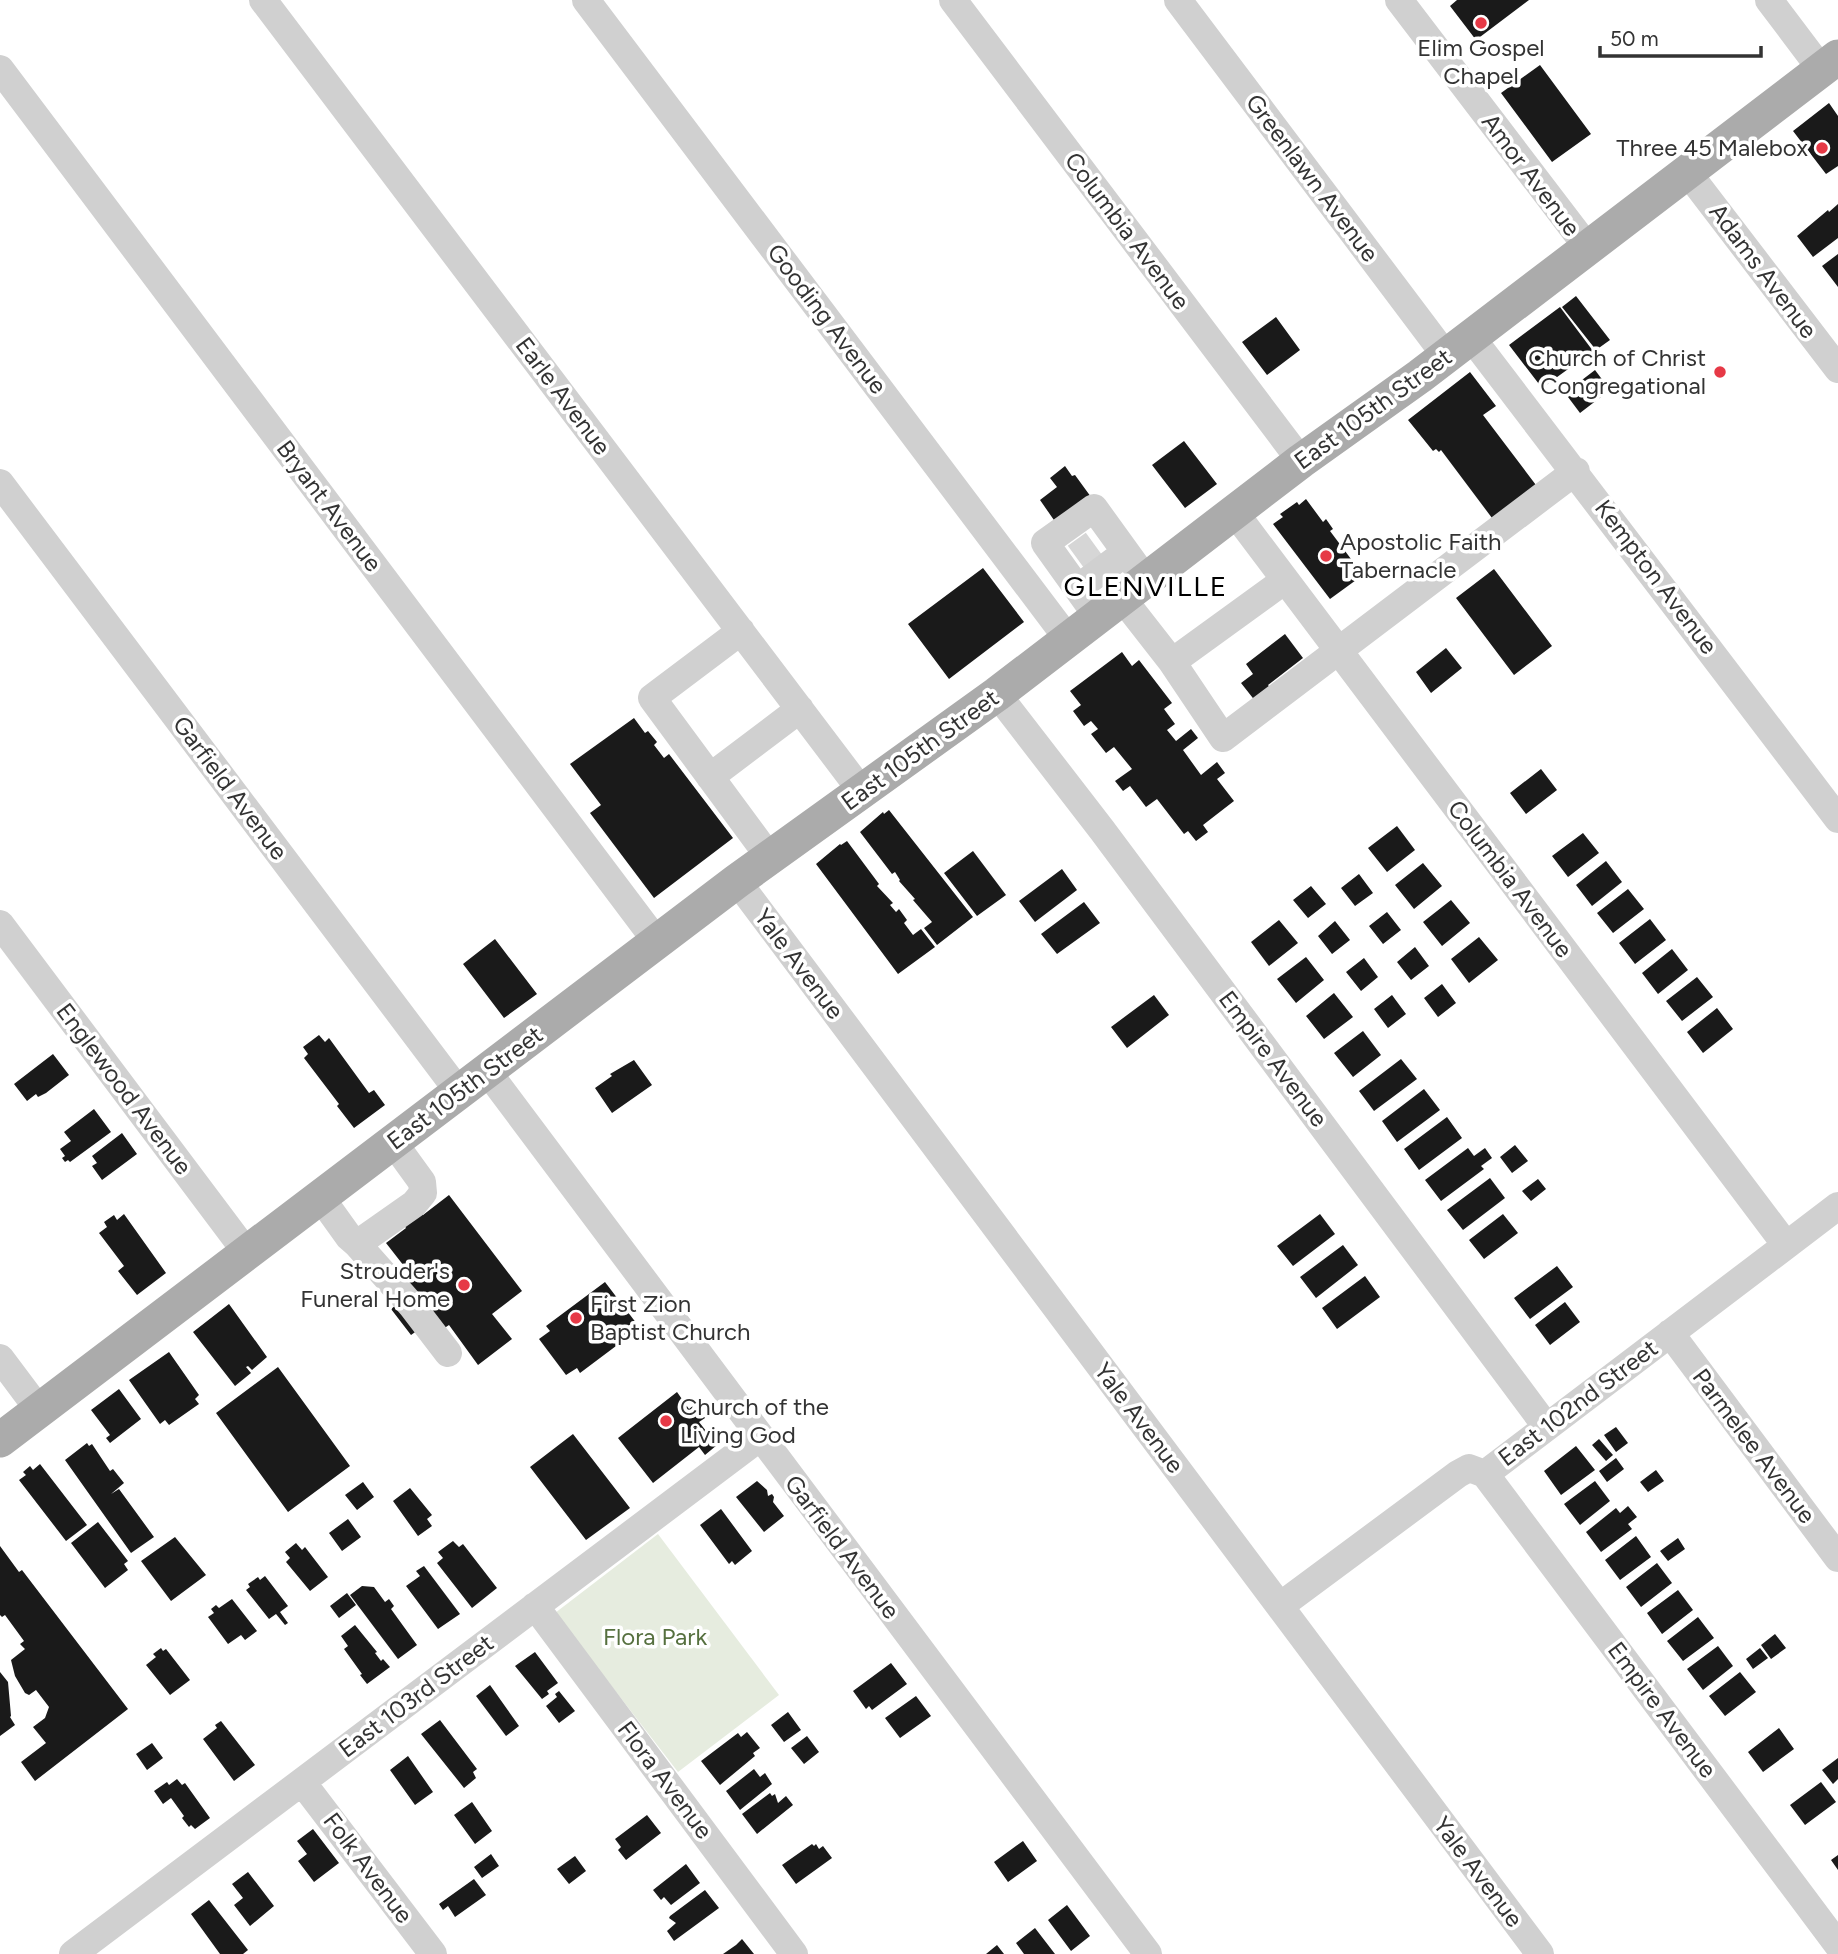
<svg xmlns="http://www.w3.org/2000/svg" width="1838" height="1954" font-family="Figtree,sans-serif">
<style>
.green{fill:#e6ecdf}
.building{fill:#1a1a1a}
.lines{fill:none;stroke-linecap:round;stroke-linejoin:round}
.minor-tunnel{stroke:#d6d6d6;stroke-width:28;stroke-dasharray:28 14;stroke-linecap:butt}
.minor{stroke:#d0d0d0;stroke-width:28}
.major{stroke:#ababab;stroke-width:35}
.poi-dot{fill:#e63946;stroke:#fff;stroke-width:2.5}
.labels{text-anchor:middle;stroke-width:7;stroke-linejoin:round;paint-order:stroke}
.poi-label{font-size:24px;fill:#333;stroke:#fff;text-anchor:end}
.street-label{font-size:24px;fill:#333;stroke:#fff}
.park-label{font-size:24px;fill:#56703f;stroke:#fff}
.quarter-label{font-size:28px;letter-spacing:2px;fill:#000;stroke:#fff}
</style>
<rect width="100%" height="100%" fill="#fff"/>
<!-- green -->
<path class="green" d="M658 1534 779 1695 678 1772 555 1613Z"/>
<!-- building -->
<path class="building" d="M1457 0H1529L1476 40 1450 6Z
M1540 65 1591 134 1552 162 1501 93Z
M1829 103 1838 116V166L1826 174 1793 131Z
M1838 204V238L1813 257 1797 236 1828 210 1829 212Z
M1838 254V287L1822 266Z
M1576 296 1610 340 1596 350 1562 307Z
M1560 307 1593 351 1542 388 1509 345Z
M1276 317 1300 350 1267 375 1242 342Z
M1595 370 1610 390 1580 413 1565 393Z
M1470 372 1496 406 1483 415 1542 493 1498 526 1441 450 1439 452 1436 449 1433 451 1408 420Z
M1184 441 1217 484 1185 508 1152 465Z
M1065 466 1072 476 1075 475 1091 497 1056 523 1040 500 1057 487 1050 478Z
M1306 499 1323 522 1326 519 1333 529 1330 531 1363 575 1330 599 1273 524 1283 517 1280 514 1297 502 1299 505Z
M983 568 1024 622 949 679 908 624Z
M1494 569 1552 646 1514 675 1456 598Z
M1285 634 1303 658 1268 685 1275 694 1256 702 1241 683 1253 674 1246 664Z
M1446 648 1462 668 1431 693 1416 672Z
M1122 652 1132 666 1139 660 1172 703 1164 709 1175 724 1167 730 1176 741 1191 729 1198 738 1183 750 1201 775 1217 762 1225 773 1217 779 1234 801 1203 825 1208 832 1196 841 1188 831 1184 834 1157 799 1146 807 1130 786 1123 791 1115 781 1132 769 1114 747 1106 753 1091 734 1098 729 1091 721 1084 726 1073 711 1081 705 1070 691Z
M634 718 645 733 648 731 657 742 654 745 664 758 669 754 733 838 654 898 590 813 601 805 570 764Z
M1541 769 1557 790 1526 814 1510 793Z
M889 810 973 917 937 945 924 928 932 922 913 900 915 899 899 881 900 880 895 872 892 874 860 832 883 812 884 814Z
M1397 826 1415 850 1387 872 1368 848Z
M1583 833 1599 853 1568 877 1552 856Z
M847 841 879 884 877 886 893 903 890 905 896 912 899 909 907 920 904 923 913 935 921 929 935 947 898 974 816 864 840 844 841 845Z
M973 851 1006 895 977 916 944 873Z
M1606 861 1622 882 1592 906 1576 885Z
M1423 863 1442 886 1414 909 1395 885Z
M1062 869 1077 890 1035 922 1019 901Z
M1359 874 1373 893 1355 906 1341 888Z
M1311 886 1326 904 1308 918 1293 900Z
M1628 889 1644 909 1613 933 1597 913Z
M1451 900 1470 923 1442 946 1423 922Z
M1084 902 1100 923 1057 954 1041 934Z
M1387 912 1401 930 1383 944 1369 926Z
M1650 919 1666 940 1635 964 1619 943Z
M1279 920 1298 943 1269 966 1251 942Z
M1335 921 1350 940 1332 954 1318 936Z
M1479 937 1498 960 1469 983 1451 959Z
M495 939 537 994 504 1018 463 964Z
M1415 947 1429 966 1411 980 1397 962Z
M1672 949 1688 970 1658 994 1642 973Z
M1306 957 1324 980 1296 1003 1277 979Z
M1364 958 1378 977 1361 991 1346 972Z
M1697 977 1713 997 1682 1021 1666 1001Z
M1442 984 1456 1003 1438 1017 1424 998Z
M1334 993 1353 1017 1324 1039 1306 1016Z
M1154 995 1169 1015 1127 1048 1111 1027Z
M1392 995 1406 1014 1388 1028 1374 1009Z
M1717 1008 1733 1029 1703 1053 1687 1032Z
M1363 1031 1381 1055 1353 1077 1334 1053Z
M319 1035 325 1042 329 1038 369 1093 374 1090 385 1105 354 1128 337 1106 339 1104 304 1058 308 1054 303 1047Z
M53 1054 69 1075 46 1093 38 1097 36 1094 27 1101 14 1084Z
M1401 1059 1417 1079 1374 1111 1359 1091Z
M634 1060 652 1085 612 1113 595 1088 612 1076 610 1074Z
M1424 1089 1440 1110 1397 1142 1382 1121Z
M94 1109 111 1132 70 1162 68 1160 65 1162 62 1158 65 1156 60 1149 71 1141 64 1132Z
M1447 1117 1462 1138 1419 1170 1404 1149Z
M122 1133 137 1154 102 1180 92 1166 97 1163 92 1156Z
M1515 1145 1528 1161 1512 1173 1500 1157Z
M1468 1148 1474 1156 1485 1148 1492 1158 1481 1166 1484 1169 1441 1201 1425 1180Z
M1490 1178 1505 1198 1463 1230 1447 1210Z
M1538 1179 1546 1189 1531 1201 1522 1191Z
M449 1195 522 1291 492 1314 512 1339 478 1365 449 1325 443 1329 435 1318 411 1335 391 1309 414 1291 405 1280 411 1275 386 1243 406 1228 402 1222 419 1209 423 1215Z
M124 1214 166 1273 137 1295 118 1271 124 1266 99 1233 107 1227 104 1222 114 1215 117 1220Z
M1320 1214 1335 1234 1293 1266 1277 1246Z
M1503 1214 1518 1233 1484 1259 1469 1240Z
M1343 1245 1358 1265 1316 1298 1300 1277Z
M1557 1266 1573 1287 1530 1319 1514 1298Z
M1365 1276 1380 1297 1337 1329 1322 1308Z
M605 1282 640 1328 580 1373 577 1368 566 1375 539 1339 550 1331 546 1326Z
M1565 1302 1580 1322 1550 1345 1535 1325Z
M229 1304 267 1357 252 1370 248 1366 246 1367 251 1373 235 1386 193 1332Z
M169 1352 199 1395 195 1399 199 1404 169 1425 165 1420 160 1424 129 1380Z
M278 1367 350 1466 288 1512 216 1413Z
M119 1389 141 1419 110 1443 106 1438 110 1435 91 1410Z
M677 1392 689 1409 698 1402 708 1416 699 1422 717 1445 705 1455 699 1447 653 1483 618 1438Z
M1616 1427 1628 1443 1616 1452 1604 1435Z
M573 1434 630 1508 586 1540 530 1467Z
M1599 1439 1613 1455 1606 1461 1592 1445Z
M87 1443 89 1446 92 1444 110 1471 113 1469 124 1483 111 1494 119 1489 154 1537 131 1553 65 1460Z
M1576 1446 1595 1470 1561 1495 1544 1471Z
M1616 1458 1624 1469 1607 1482 1599 1471Z
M40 1464 87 1525 66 1541 19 1480 26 1475 23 1472 30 1466 33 1470Z
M1656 1470 1664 1481 1648 1492 1640 1482Z
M757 1481 767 1490 768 1496 772 1494 774 1497 773 1502 784 1516 764 1532 736 1497Z
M1595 1481 1610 1501 1580 1525 1564 1504Z
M363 1482 374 1497 357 1510 345 1495Z
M410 1488 432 1515 427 1519 432 1526 418 1536 393 1501Z
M1628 1506 1637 1517 1628 1524 1632 1529 1601 1552 1586 1532 1616 1508 1620 1513Z
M721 1509 752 1551 735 1565 732 1561 729 1564 700 1525Z
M348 1519 361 1537 342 1551 329 1533Z
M98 1522 128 1561 124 1564 128 1570 105 1588 71 1543Z
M1636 1536 1651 1557 1620 1580 1605 1560Z
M175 1537 206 1575 171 1601 141 1561Z
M1678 1538 1685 1549 1668 1561 1660 1551Z
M453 1541 459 1547 463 1544 497 1588 472 1608 437 1563 443 1558 438 1552Z
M296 1543 302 1550 305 1547 328 1577 310 1591 286 1562 290 1558 285 1552Z
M0 1546 19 1572 22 1570 128 1709 35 1781 21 1762 46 1743 33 1727 45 1718 49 1707 36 1690 29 1695 25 1693 15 1676 11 1660 25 1649 20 1644 24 1641 5 1615 2 1617 0 1615Z
M1657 1563 1672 1583 1641 1607 1626 1587Z
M424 1566 460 1614 438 1629 406 1586 420 1576 416 1571Z
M265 1576 288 1606 280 1612 288 1623 285 1625 276 1614 269 1619 246 1590 250 1587 248 1584 258 1577 260 1580Z
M362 1586 374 1587 385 1602 389 1599 394 1606 391 1609 417 1645 398 1659 350 1595Z
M1678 1590 1693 1610 1662 1634 1647 1613Z
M347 1593 356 1605 339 1618 330 1606Z
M232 1599 257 1631 245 1640 241 1635 228 1644 208 1617 214 1613 211 1609 216 1605 219 1608Z
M1698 1617 1714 1638 1683 1661 1667 1641Z
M355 1625 377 1652 375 1653 381 1661 383 1659 390 1667 367 1684 360 1675 362 1674 344 1649 348 1646 341 1636Z
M1775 1634 1786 1648 1771 1659 1761 1645Z
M1718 1646 1733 1666 1703 1690 1687 1669Z
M161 1648 163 1651 166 1649 190 1680 170 1695 146 1665 156 1657 153 1654Z
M1760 1648 1768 1658 1753 1669 1746 1659Z
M535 1652 558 1683 547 1691 549 1694 542 1699 515 1666Z
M891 1663 907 1684 872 1710 869 1706 866 1709 853 1691Z
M0 1672 8 1682 11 1716 10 1717 15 1725 0 1736Z
M1740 1672 1756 1692 1725 1716 1709 1696Z
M490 1685 519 1726 506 1736 476 1696Z
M559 1691 575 1711 559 1723 546 1706 557 1697 555 1694Z
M916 1696 931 1716 900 1738 885 1718Z
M788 1712 801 1730 784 1742 771 1725Z
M440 1720 477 1769 473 1772 476 1778 464 1788 421 1734Z
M221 1721 255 1765 234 1781 203 1739 217 1728 215 1725Z
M1779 1728 1794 1749 1763 1772 1748 1752Z
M747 1732 760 1748 753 1753 755 1756 720 1785 701 1761 738 1733 741 1737Z
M807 1736 819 1752 804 1764 791 1748Z
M152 1743 163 1758 147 1770 136 1754Z
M408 1756 433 1792 415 1805 390 1770Z
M1838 1758V1779L1833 1784 1822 1770Z
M754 1769 760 1777 765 1773 772 1784 740 1810 726 1791Z
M177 1779 182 1785 185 1783 210 1818 195 1829 191 1825 189 1827 182 1818 184 1816 171 1798 163 1804 154 1791 167 1782 169 1785Z
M1821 1782 1836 1802 1805 1825 1790 1805Z
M770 1793 772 1796 775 1794 778 1803 786 1796 793 1805 757 1834 742 1814Z
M472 1802 492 1831 475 1844 454 1815Z
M647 1815 661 1833 626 1860 618 1850 621 1847 615 1839Z
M313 1829 339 1863 314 1882 298 1861 307 1854 297 1841Z
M1023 1841 1037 1861 1008 1882 994 1862Z
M812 1844 814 1846 816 1844 819 1849 823 1846 832 1858 796 1884 782 1865Z
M491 1854 499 1866 482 1878 474 1867Z
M1838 1855V1870L1831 1860Z
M575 1856 586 1871 569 1884 557 1869Z
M686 1864 700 1883 671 1905 664 1897 661 1900 653 1890Z
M248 1872 274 1906 250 1926 234 1905 243 1898 232 1884Z
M474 1879 486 1895 455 1917 448 1906 443 1910 439 1904Z
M705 1890 719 1908 674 1941 667 1931 676 1923 669 1918 670 1916Z
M209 1900 248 1950 243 1954H220L191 1914Z
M1067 1905 1090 1936 1071 1951 1048 1920Z
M1035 1928 1055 1954H1024L1016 1943Z
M742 1939 754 1954H723L736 1945Z
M997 1945 1004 1954H986Z"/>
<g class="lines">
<!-- minor-tunnel -->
<path class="minor-tunnel" d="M1076 557 1094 544"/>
<!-- minor -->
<path class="minor" d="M263 0 863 793
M586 0 1068 639
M953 0 1301 461
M1178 0 1446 356
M1399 0 1588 248
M1769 0 1821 69
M0 69 657 942
M1688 173 1838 369
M1471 337 1838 819
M0 483 459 1092
M1235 513 1786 1245
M1078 588 1125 553
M1122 598 1172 662 1285 580
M1098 617 1045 543 1094 508 1146 580
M741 631 652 698 770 858
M1172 662 1223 738 1576 471
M997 694 1102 830 1546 1426
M710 777 800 709
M737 881 1540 1954
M0 924 247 1253
M487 1071 1148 1954
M321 1198 349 1237 357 1244 414 1204 423 1193 422 1182 393 1142
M357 1244 412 1306 448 1353
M1670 1333 1838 1558
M0 1358 39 1410
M1485 1474 1838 1945
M1485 1474 1838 1206
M535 1606 794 1954
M1280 1606 1458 1474 1469 1468 1485 1474
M302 1782 433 1954
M73 1954 759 1438"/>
<!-- major -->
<path class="major" d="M0 1440 737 881 997 694 1301 461 1420 376 1838 57"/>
</g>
<!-- markers -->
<g class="poi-dot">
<circle cx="1481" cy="23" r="7"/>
<circle cx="1822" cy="148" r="7"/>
<circle cx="1720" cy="372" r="7"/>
<circle cx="1326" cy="556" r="7"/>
<circle cx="464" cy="1285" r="7"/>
<circle cx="576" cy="1318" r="7"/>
<circle cx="666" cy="1421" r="7"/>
</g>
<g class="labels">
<!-- poi labels -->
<g class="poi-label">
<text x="1481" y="56" text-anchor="middle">Elim Gospel<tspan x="1481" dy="28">Chapel</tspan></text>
<text x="1808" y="156">Three 45 Malebox</text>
<text x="1706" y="366">Church of Christ<tspan x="1706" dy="28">Congregational</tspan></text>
<text x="1340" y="550" text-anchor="start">Apostolic Faith<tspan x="1340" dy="28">Tabernacle</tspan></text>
<text x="450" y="1279">Strouder's<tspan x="450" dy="28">Funeral Home</tspan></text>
<text x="590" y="1312" text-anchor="start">First Zion<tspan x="590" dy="28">Baptist Church</tspan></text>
<text x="680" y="1415" text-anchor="start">Church of the<tspan x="680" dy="28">Living God</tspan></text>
</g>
<!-- street labels -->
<g class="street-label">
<text transform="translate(1531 175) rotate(53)" y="8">Amor Avenue</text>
<text transform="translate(1312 178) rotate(53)" y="8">Greenlawn Avenue</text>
<text transform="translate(1127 231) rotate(53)" y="8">Columbia Avenue</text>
<text transform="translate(1763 271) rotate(53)" y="8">Adams Avenue</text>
<text transform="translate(827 319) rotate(53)" y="8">Gooding Avenue</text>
<text transform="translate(563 396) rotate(53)" y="8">Earle Avenue</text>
<text transform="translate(1373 409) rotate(-36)" y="8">East 105th Street</text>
<text transform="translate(329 506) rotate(53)" y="8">Bryant Avenue</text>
<text transform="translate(1656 577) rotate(53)" y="8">Kempton Avenue</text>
<text transform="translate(920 750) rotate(-36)" y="8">East 105th Street</text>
<text transform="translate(230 788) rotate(53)" y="8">Garfield Avenue</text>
<text transform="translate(1510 879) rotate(53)" y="8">Columbia Avenue</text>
<text transform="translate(799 964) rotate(53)" y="8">Yale Avenue</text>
<text transform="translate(1273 1059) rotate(53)" y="8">Empire Avenue</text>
<text transform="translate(465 1088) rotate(-37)" y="8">East 105th Street</text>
<text transform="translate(124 1089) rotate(53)" y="8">Englewood Avenue</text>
<text transform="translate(1578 1403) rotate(-37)" y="8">East 102nd Street</text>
<text transform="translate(1139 1418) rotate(53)" y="8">Yale Avenue</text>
<text transform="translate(1754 1446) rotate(53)" y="8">Parmelee Avenue</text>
<text transform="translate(842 1547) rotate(53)" y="8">Garfield Avenue</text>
<text transform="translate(416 1696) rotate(-37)" y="8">East 103rd Street</text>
<text transform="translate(1662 1710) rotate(53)" y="8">Empire Avenue</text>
<text transform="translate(665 1780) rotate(53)" y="8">Flora Avenue</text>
<text transform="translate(368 1868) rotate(53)" y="8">Folk Avenue</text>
<text transform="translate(1478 1872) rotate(53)" y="8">Yale Avenue</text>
</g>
<!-- park labels -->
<g class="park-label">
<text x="655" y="1645">Flora Park</text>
</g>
<!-- quarter labels -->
<g class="quarter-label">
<text x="1146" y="596">GLENVILLE</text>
</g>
</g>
<!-- scale -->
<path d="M1600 46v10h161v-10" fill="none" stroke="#333333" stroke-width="3.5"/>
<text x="1610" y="46" font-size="21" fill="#333333" stroke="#ffffff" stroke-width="5" paint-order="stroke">50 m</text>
</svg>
